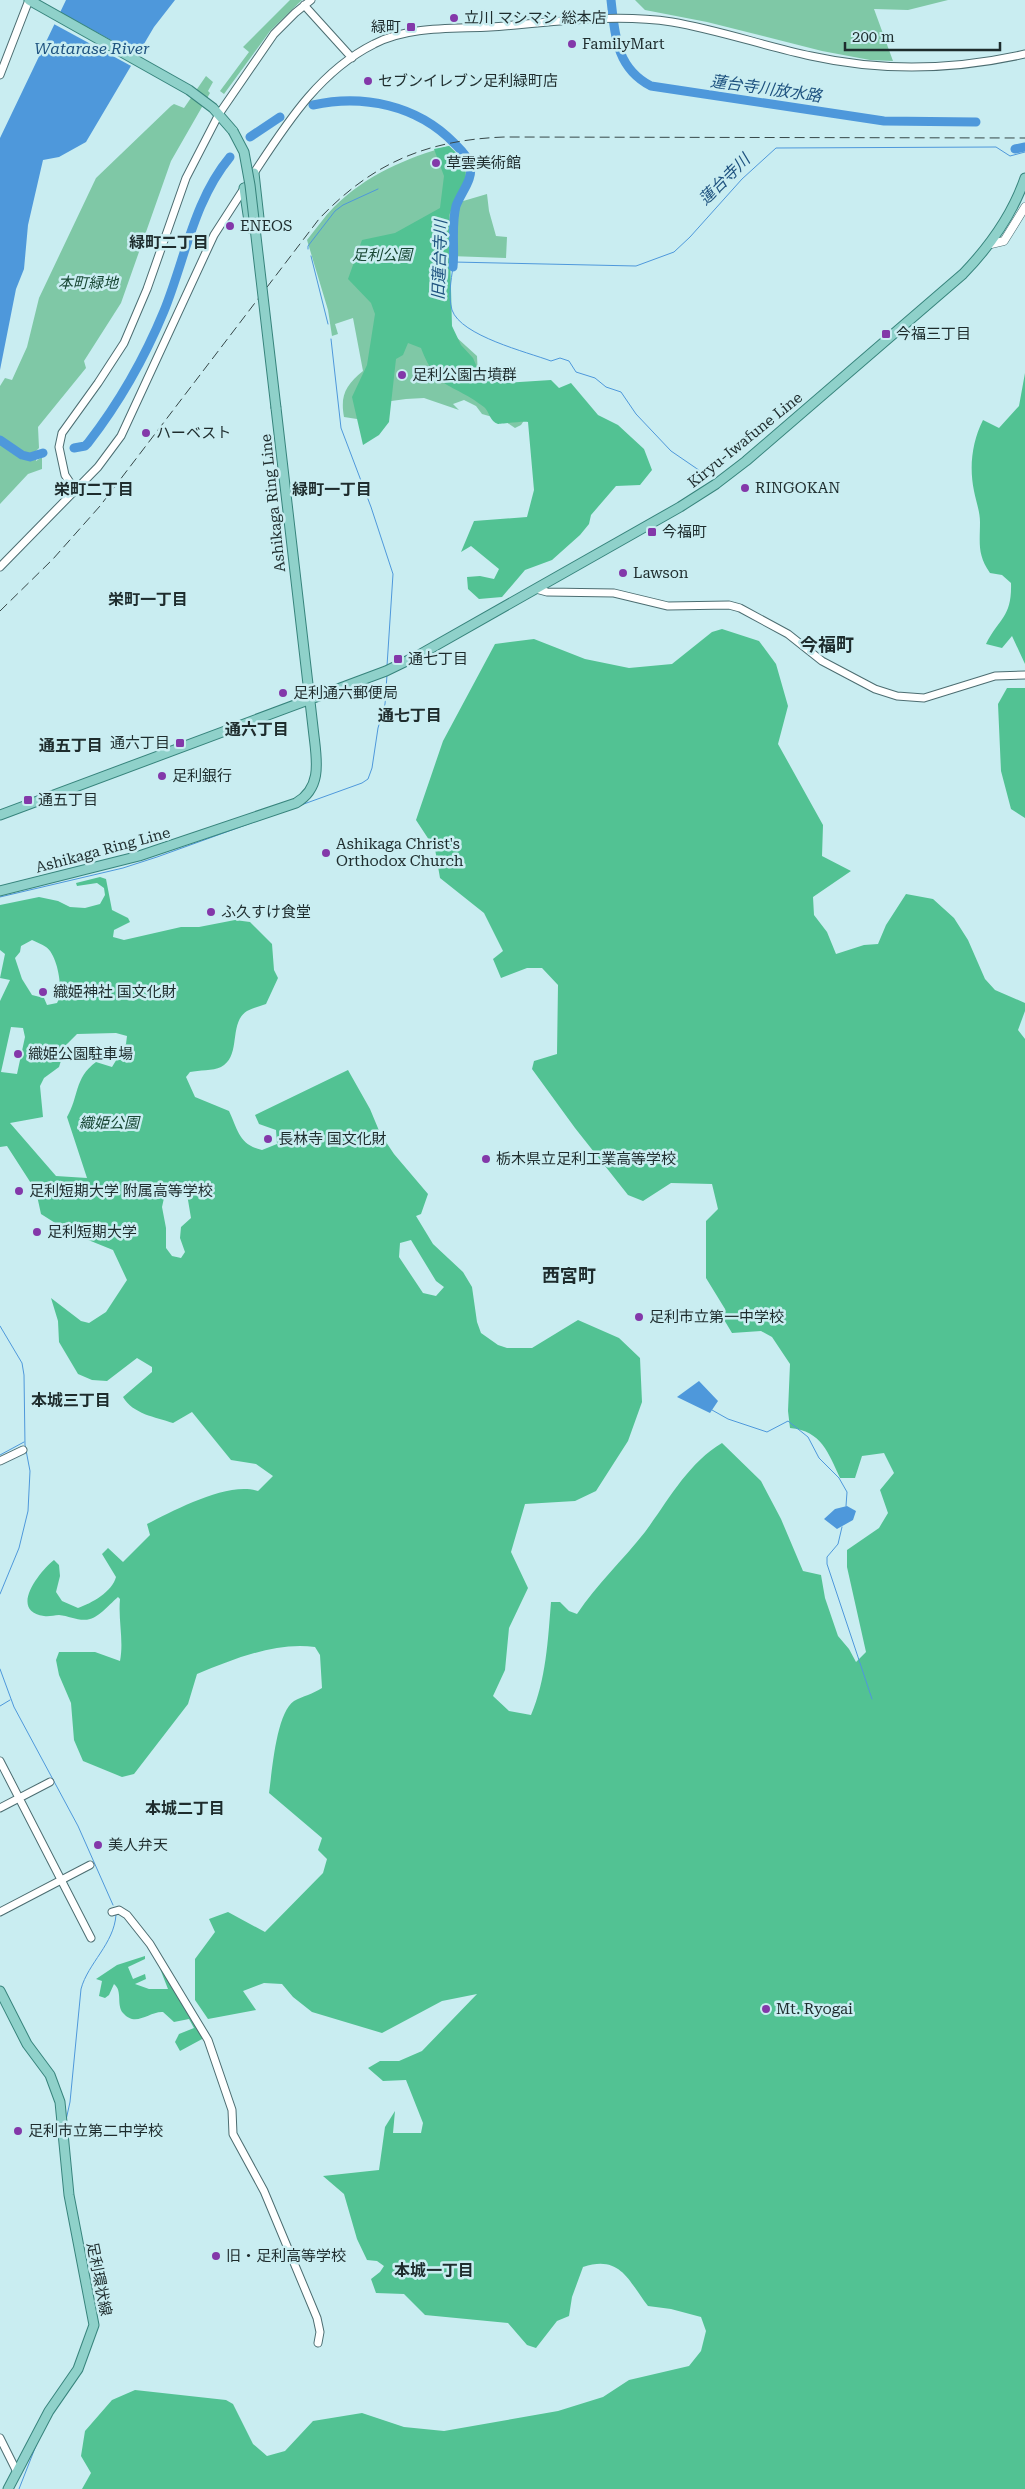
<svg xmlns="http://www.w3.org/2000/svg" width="1025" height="2489" font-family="'Roboto Serif','Noto Sans JP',serif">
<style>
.green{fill:#7fc8a6}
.forest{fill:#52c293;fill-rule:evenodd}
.water{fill:#4e98db}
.pier{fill:#c9edf1}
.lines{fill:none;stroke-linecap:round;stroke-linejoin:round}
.stream{stroke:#4e98db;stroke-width:1}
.river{stroke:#4e98db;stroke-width:9}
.tertiary-casing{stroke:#4c6d71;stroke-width:9}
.secondary-casing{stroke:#4c6d71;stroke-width:9}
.primary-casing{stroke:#37847c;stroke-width:11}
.tertiary{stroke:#fff;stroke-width:7}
.secondary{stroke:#fff;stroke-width:8}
.primary{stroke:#8fd1ca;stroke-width:9}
.rail{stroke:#364748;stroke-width:1;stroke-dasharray:10 5;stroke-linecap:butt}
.primary-bridge-casing{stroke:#37847c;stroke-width:11;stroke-linecap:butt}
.primary-bridge{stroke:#8fd1ca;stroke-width:9}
.poi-dot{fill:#8338a9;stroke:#c9edf1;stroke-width:2}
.labels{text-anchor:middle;stroke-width:5;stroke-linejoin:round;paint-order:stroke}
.poi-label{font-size:15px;fill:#1e2c2d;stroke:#c9edf1;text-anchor:start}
.park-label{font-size:15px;font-style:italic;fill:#184734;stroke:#c9edf1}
.street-label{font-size:15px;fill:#1e2c2d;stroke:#c9edf1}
.water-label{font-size:16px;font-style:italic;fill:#1f5380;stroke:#c9edf1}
.neighbourhood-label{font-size:16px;font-weight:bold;fill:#1e2c2d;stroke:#c9edf1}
.quarter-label{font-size:18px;font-weight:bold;fill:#1e2c2d;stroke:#c9edf1}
</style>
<rect width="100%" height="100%" fill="#c9edf1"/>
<!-- green -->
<path class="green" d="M290 0H302L270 31 224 94 220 91 249 52 243 47Z
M635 0H948L908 10 874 9 893 61 870 60 822 51 707 22 645 10Z
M206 76 213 82 208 91 210 93 171 161 121 303 84 361 86 368 38 427 39 448 36 451V461L42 457V469L28 474 0 504V386L5 378 12 380 27 347 39 298 96 178 171 106 174 104 184 108Z
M449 146C475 167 467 178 453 204L487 194 489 211 496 236 507 237 506 258 450 256 448 297 438 312 455 336 477 356 478 375 503 384 549 383 521 425 515 428 503 420 482 414 476 406 464 400 453 404 459 410 424 398 406 399 384 402 357 419 344 417C340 395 346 385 363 371L353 318 335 324 338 334 332 336 328 310 307 240C316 229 324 217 334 207 366 175 406 158 449 146Z"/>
<!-- forest -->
<path class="forest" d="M449 146 464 161 466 178 449 215 452 326 461 345 473 358 479 372 504 383 551 380 559 388 571 383 598 415 618 425 644 449 652 470 640 485 616 486 591 515 589 524 580 535 552 560 525 570 502 597 479 599 468 589 467 577 480 576 494 579 499 569 471 546 461 552 474 521 527 517 534 490 528 422C523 421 500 424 498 424 490 422 489 411 484 407 452 382 438 392 421 348L408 343 403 355 396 359 389 422 379 435 363 445 352 397 367 365 375 314 371 303 348 279 362 240 395 233 440 208 444 176 434 149Z
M1025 373V664L1012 636 1002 648 986 644C1000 617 1012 617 1011 583L1002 575 990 573C977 554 980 543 980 522 980 512 976 501 974 491 969 467 972 442 983 420L999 428 1019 406Z
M722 629 759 641 776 664 788 706 778 744 823 825 822 856 851 871 813 897 814 915 827 932 836 954 864 945 878 944 886 925 906 894 933 899 954 918 968 940 985 979 995 990 1025 1003V1011L1018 1030 1025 1039V2489H82L91 2473 81 2456 85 2431 112 2400 135 2390 226 2400 233 2404 253 2444 267 2456 285 2451 313 2421 362 2413 404 2427 444 2431 558 2411 603 2397 629 2380 689 2366 701 2351 706 2331 701 2317 671 2309 648 2306C629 2282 621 2254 583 2267L572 2297 569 2316 557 2321 536 2348 527 2345 508 2323 425 2315 404 2294 376 2293 371 2279 380 2272 384 2266 377 2261 367 2260 357 2239 344 2194 323 2176 379 2170 385 2127 395 2111 393 2133H421L423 2123 406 2080 383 2081 368 2068 380 2061H399L422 2051 477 1994 442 2001 382 2033 312 2012 293 1997 282 1984 264 1983 243 1991 256 2010 208 2019 195 2000V1959L215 1932 209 1919 228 1912 265 1932 323 1873 327 1859 318 1850 322 1838 269 1793C272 1773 276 1713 294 1701 303 1696 313 1694 322 1688L320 1655 315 1647C274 1642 234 1659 197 1674L188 1704 134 1774 122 1777 83 1761 74 1740 71 1703 59 1675 56 1660 59 1652H95L120 1661C124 1641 118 1620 120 1599L118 1597C111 1603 99 1617 90 1619 80 1622 70 1616 59 1615 54 1615 49 1617 44 1616 8 1611 40 1571 54 1560L59 1565 60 1576 56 1592 62 1601 78 1608C92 1603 112 1592 116 1577L102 1554 108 1548 123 1562 150 1535 147 1524C175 1510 228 1481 258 1491L273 1476 256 1464 231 1460 192 1412 173 1423C155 1417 133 1414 123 1397L152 1372V1367L137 1358 107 1381 92 1380 78 1374 59 1342 58 1321 51 1298 81 1321 89 1323 106 1312 127 1280 113 1250 71 1233 41 1214 36 1191 7 1146 0 1147V1001L10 980 0 978 5 954 0 950V905L39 897 58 901 70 907 85 908 100 904 105 895 104 888 97 883 77 886 76 883 100 877 106 879 112 910 128 918 130 922 114 930 113 937 124 940 181 927H199L235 920 250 922 272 944 274 970 278 978 266 1004C260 1006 253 1008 247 1011 228 1023 242 1056 221 1067 213 1071 199 1070 190 1072L186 1077 195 1097 229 1111C238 1130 239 1145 262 1150L277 1144 276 1130 259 1124 255 1115 348 1070 370 1109 380 1133 394 1154 428 1194 421 1214 416 1216 433 1244 463 1272 472 1287 477 1322 481 1333 498 1345 507 1348H532L578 1320 619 1338 640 1358 642 1402 628 1441 596 1491 575 1501 525 1504 511 1552 528 1588 509 1628 505 1670 493 1696 509 1711 531 1715C546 1680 548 1640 551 1602H560L569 1611 577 1614C597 1584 623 1560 645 1532 668 1501 688 1463 722 1443L761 1481 781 1519 803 1571 821 1575 825 1598 838 1636 849 1649 856 1662 866 1652 847 1567V1550L879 1528 888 1513 880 1490 894 1473 884 1453 862 1456 855 1478H840C828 1453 822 1431 790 1428L788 1411 790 1364 772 1337 761 1331 732 1333 723 1318 725 1309 706 1278V1221L718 1209 712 1184 671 1183 643 1201 628 1195 575 1128 532 1069 534 1061 557 1054 558 985 542 968H527L501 978 493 959 503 951 484 913 440 878 435 849 416 820 443 741 495 644 534 639 585 659 629 668 672 664 712 632ZM32 940C36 942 42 944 46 947 58 955 64 992 57 1003L47 1005 44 998 32 995 22 979 15 958 20 952 21 946ZM11 1027 23 1028 25 1037 17 1074 1 1072ZM116 1033 127 1036 126 1044 112 1067 96 1062C74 1078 79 1097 67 1117L87 1178 56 1176 10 1123 43 1117 40 1086 44 1078 59 1067 66 1045 77 1034ZM178 1186 187 1194 191 1218 181 1227 180 1238 185 1252 181 1258 172 1256 166 1248V1228L162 1207 166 1189ZM411 1240 436 1281 444 1287 436 1296 423 1293 399 1257 400 1243Z
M1007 688H1025V818L1011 809 1001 771 998 704Z
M145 1956V1959L128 1967 133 1979 145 1974 146 1979 135 1984 149 1989H168L159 1966 204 2038 180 2051 175 2042 179 2034 194 2028 189 2019 174 2022 163 2012C149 2011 136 2028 123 2013 116 2005 123 1991 114 1984L109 1995 105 1998 99 1996 102 1981 96 1979 117 1965Z"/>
<!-- water -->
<path class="water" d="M66 0H175L154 27 86 142 59 157 43 160 28 225 24 269 16 289 0 370V138Z
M699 1381 718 1401 710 1413 677 1397Z
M847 1506 856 1511 853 1520 837 1529 824 1519 835 1509Z"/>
<!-- pier -->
<path class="pier" d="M58 11 140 56 133 67 52 23Z"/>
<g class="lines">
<!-- stream -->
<path class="stream" d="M308 249V246L335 211 343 205 378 189
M311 256 328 324
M453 262 636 266 674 252 690 237 742 179 776 148 996 147 1010 156 1025 152
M453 267C451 281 448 296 452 310 461 336 527 352 551 361L560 358 569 361 576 372 595 378 606 387 621 392 636 414 671 451 709 477
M331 339 341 428 371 507 393 574 387 666
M0 897 123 868 157 857 362 783 368 779 372 768 378 728 385 704 387 675
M0 1326 22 1363 24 1375 25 1445 30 1471 28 1511 19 1548 0 1594
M712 1410 728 1419 767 1432 788 1421 808 1437 819 1458 839 1478 847 1492 846 1506
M0 1455 24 1442
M842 1527 838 1544 827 1557V1564L872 1699
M0 1669 14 1707 78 1826 113 1905
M0 1706 10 1700
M66 2120 70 2102 81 1989C88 1963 114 1944 116 1915
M95 2309 97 2320
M19 2489 37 2443"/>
<!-- river -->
<path class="river" d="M611 0C615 35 616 68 651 86L884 121 976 122
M313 105C363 94 417 105 454 143 460 149 467 155 470 164 474 179 461 192 456 206 451 226 455 247 453 267
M250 137 280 117
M1015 149 1025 147
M0 440 22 455 30 457 43 453
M74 448 85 446 88 443C119 403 145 357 164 311 185 259 194 200 230 157"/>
<defs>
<path id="tertiary" d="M304 5 352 58
M0 75 29 0
M252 176C285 126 318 72 374 44 408 26 452 29 490 27 549 23 612 13 672 22 719 30 764 46 811 56 883 72 954 70 1025 54
M75 490 65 475 59 447 62 433 98 383 124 343 147 289 186 178 219 114 274 34 295 13 311 0
M0 567 98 467 121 436 214 235 245 187
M536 589 547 592 614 593 668 606 729 605 740 608 788 634 822 661 875 689 897 696 924 698 995 676 1025 675
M0 1461 23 1450
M0 1761 91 1938
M0 1808 50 1782
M0 1912 90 1865
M112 1912 119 1910 127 1915 150 1944 208 2040 232 2110 233 2134 264 2191 317 2318 320 2332 318 2343
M0 2438 17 2472"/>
<path id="secondary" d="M991 244 1004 241 1025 207"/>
<path id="primary" d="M29 0 189 90 213 108 233 131
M254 173 259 218
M244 188 250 228
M0 815 386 671 419 655 680 507 716 484 746 461 963 274C990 246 1012 216 1025 178
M0 891 139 856 296 803C322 788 317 761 314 736L276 408
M0 1991 27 2044 50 2075 60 2102 69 2195 94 2325 78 2369 49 2411 8 2489"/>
</defs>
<!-- tertiary casing -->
<use href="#tertiary" class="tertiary-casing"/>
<!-- secondary casing -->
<use href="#secondary" class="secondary-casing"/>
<!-- primary casing -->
<use href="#primary" class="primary-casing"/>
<!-- tertiary -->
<use href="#tertiary" class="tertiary"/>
<!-- secondary -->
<use href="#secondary" class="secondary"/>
<!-- primary -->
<use href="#primary" class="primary"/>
<!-- rail -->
<path class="rail" d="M0 611 53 559 100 506 319 219C372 163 427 140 504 137L1025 138"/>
<defs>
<path id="primary-bridge" d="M233 131 244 152 250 185 276 408"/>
</defs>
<!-- primary-bridge casing -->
<use href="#primary-bridge" class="primary-bridge-casing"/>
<!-- primary-bridge -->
<use href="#primary-bridge" class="primary-bridge"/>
</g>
<!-- markers -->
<g class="poi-dot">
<circle cx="454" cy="18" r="5"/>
<rect x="406" y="22" width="10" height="10" rx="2.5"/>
<circle cx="572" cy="44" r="5"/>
<circle cx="368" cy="81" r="5"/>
<circle cx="436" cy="163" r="5"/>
<circle cx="230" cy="226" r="5"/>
<rect x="881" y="329" width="10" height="10" rx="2.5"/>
<circle cx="402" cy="375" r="5"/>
<circle cx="146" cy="433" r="5"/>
<circle cx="745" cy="488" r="5"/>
<rect x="647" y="527" width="10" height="10" rx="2.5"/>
<circle cx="623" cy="573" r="5"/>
<rect x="393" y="654" width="10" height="10" rx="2.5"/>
<circle cx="283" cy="693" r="5"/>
<rect x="175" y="738" width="10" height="10" rx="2.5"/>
<circle cx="162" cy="776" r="5"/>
<rect x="23" y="795" width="10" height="10" rx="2.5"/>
<circle cx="326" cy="853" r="5"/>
<circle cx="211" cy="912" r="5"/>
<circle cx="43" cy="992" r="5"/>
<circle cx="18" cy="1054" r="5"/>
<circle cx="268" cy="1139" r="5"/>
<circle cx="486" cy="1159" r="5"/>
<circle cx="19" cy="1191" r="5"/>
<circle cx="37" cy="1232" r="5"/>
<circle cx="639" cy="1317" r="5"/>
<circle cx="98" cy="1845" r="5"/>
<circle cx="766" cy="2009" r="5"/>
<circle cx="18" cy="2131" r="5"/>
<circle cx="216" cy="2256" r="5"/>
</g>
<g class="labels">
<!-- poi labels -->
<g class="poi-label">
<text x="464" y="23">立川 マシマシ 総本店</text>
<text x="401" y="32" text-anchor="end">緑町</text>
<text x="582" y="49">FamilyMart</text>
<text x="378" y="86">セブンイレブン足利緑町店</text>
<text x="446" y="168">草雲美術館</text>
<text x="240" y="231">ENEOS</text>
<text x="896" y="339">今福三丁目</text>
<text x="412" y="380">足利公園古墳群</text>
<text x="156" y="438">ハーベスト</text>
<text x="755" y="493">RINGOKAN</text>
<text x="662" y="537">今福町</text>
<text x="633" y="578">Lawson</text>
<text x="408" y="664">通七丁目</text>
<text x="293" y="698">足利通六郵便局</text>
<text x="170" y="748" text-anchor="end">通六丁目</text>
<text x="172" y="781">足利銀行</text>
<text x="38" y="805">通五丁目</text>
<text x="336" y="849">Ashikaga Christ's<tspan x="336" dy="17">Orthodox Church</tspan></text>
<text x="221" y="917">ふ久すけ食堂</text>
<text x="53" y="997">織姫神社 国文化財</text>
<text x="28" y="1059">織姫公園駐車場</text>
<text x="278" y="1144">長林寺 国文化財</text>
<text x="496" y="1164">栃木県立足利工業高等学校</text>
<text x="29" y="1196">足利短期大学 附属高等学校</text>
<text x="47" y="1237">足利短期大学</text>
<text x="649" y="1322">足利市立第一中学校</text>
<text x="108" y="1850">美人弁天</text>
<text x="776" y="2014">Mt. Ryogai</text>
<text x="28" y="2136">足利市立第二中学校</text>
<text x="226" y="2261">旧・足利高等学校</text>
</g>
<!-- park labels -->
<g class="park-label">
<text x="382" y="260">足利公園</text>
<text x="88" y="288">本町緑地</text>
<text x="109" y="1128">織姫公園</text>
</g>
<!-- street labels -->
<g class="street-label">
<text transform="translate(745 440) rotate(-39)" y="5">Kiryu-Iwafune Line</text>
<text transform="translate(273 503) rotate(-96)" y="5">Ashikaga Ring Line</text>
<text transform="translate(103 850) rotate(-15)" y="5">Ashikaga Ring Line</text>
<text transform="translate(99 2279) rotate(79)" y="5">足利環状線</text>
</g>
<!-- water labels -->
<g class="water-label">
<text x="92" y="54">Watarase River</text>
<text transform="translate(766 88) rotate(8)" y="6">蓮台寺川放水路</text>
<text transform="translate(724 179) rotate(-45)" y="6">蓮台寺川</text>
<text transform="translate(439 260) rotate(-88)" y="6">旧蓮台寺川</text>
</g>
<!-- neighbourhood labels -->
<g class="neighbourhood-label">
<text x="169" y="248">緑町二丁目</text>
<text x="94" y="495">栄町二丁目</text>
<text x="332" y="495">緑町一丁目</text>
<text x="148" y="605">栄町一丁目</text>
<text x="410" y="721">通七丁目</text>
<text x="257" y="735">通六丁目</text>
<text x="71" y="751">通五丁目</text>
<text x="71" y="1406">本城三丁目</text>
<text x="185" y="1814">本城二丁目</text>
<text x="434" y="2276">本城一丁目</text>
</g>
<!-- quarter labels -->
<g class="quarter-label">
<text x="827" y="651">今福町</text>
<text x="569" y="1282">西宮町</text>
</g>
</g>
<!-- scale -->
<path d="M845 42v8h155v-8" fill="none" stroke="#1e2c2d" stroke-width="2.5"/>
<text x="852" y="42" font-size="15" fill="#1e2c2d" stroke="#c9edf1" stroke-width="4" paint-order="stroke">200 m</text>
</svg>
